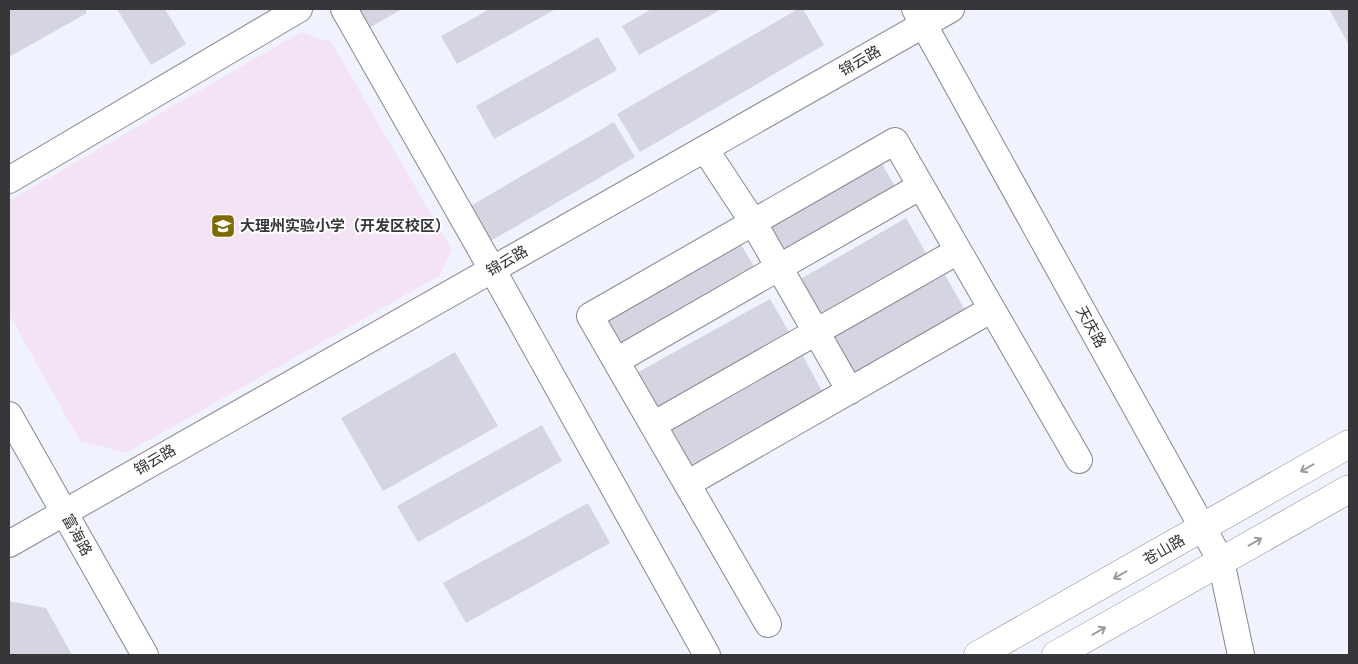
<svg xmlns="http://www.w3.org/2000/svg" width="1358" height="664" font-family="'Roboto Condensed','Noto Sans SC',sans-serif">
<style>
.education{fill:#f3e3f5}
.building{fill:#d4d5e0}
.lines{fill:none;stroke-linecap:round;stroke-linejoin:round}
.minor-casing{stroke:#868792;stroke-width:28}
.major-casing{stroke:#868792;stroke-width:29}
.minor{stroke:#fff;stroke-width:26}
.major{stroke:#fff;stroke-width:28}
.oneway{stroke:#9a9a9d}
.labels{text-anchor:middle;stroke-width:4;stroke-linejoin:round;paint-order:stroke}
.street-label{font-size:15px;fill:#36363b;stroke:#fff}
.poi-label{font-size:15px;font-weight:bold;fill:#36363b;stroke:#fff;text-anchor:start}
</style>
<rect width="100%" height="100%" fill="#f0f2fd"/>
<!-- education -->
<path class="education" d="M301 32 331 42 452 250 439 276 126 453 80 441 9 314V201Z"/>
<!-- building -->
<path class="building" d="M13 9H85L87 13 9 57V11Z
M117 9H165L186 44 151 65Z
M351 9H402L364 31Z
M490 9H556L457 64 441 36Z
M652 9H722L639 55 622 26Z
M798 9H803L824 45 640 152 617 114Z
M1329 9H1349V45Z
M598 37 617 70 494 139 476 106Z
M614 122 635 157 482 246 462 211Z
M881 162 901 197 783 265 762 229Z
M906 218 929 258 815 324 792 284Z
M739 241 759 275 621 354 601 320Z
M945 275 969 317 853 383 829 340Z
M770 299 793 339 658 415 635 374Z
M455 352 498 426 383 491 341 418Z
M803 356 824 395 688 472 666 433Z
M542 425 562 461 418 542 397 506Z
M588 503 610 543 466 623 443 583Z
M9 601 46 608 72 655H9Z"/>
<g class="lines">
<defs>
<path id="minor" d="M344 9 492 269 707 655
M915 9 1221 561 1241 655
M705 149 753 222 850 391
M9 180 299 9
M616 361 921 186
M9 415 145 655
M653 425 958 251
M687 484 992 309
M9 544 951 9
M768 624 590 316 895 141 1079 460"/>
<path id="major" d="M978 655 1349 444
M1056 655 1349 489"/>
</defs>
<!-- minor casing -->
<use href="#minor" class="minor-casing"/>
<!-- major casing -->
<use href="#major" class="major-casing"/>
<!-- minor -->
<use href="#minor" class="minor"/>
<!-- major -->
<use href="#major" class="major"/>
</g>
<!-- one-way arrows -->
<defs><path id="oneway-shaft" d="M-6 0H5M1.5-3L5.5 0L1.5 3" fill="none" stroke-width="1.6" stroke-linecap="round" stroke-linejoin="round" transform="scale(1.25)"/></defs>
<g class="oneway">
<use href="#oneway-shaft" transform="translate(1307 468) rotate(150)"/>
<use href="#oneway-shaft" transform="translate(1255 542) rotate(-30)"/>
<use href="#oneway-shaft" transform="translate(1120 575) rotate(150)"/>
<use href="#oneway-shaft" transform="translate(1099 631) rotate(-30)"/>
</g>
<!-- icons -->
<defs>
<symbol id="school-square" viewBox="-11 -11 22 22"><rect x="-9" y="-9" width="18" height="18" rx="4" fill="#7e6a01" stroke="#fff"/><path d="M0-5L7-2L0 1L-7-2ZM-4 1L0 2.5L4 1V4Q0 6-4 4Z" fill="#fff"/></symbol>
</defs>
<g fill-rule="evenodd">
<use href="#school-square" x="209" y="212" width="28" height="28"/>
</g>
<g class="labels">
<!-- street labels -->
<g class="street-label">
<text transform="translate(860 61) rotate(-30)" y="5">锦云路</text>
<text transform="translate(507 261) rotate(-30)" y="5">锦云路</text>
<text transform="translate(1091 327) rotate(61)" y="5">天庆路</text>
<text transform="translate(155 460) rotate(-30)" y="5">锦云路</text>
<text transform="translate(77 535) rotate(61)" y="5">富海路</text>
<text transform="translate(1164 550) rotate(-30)" y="5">苍山路</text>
</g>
<!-- poi labels -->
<g class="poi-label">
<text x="240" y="231">大理州实验小学（开发区校区）</text>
</g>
</g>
<!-- border -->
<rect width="1358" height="664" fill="none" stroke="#36363b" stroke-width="20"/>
</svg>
